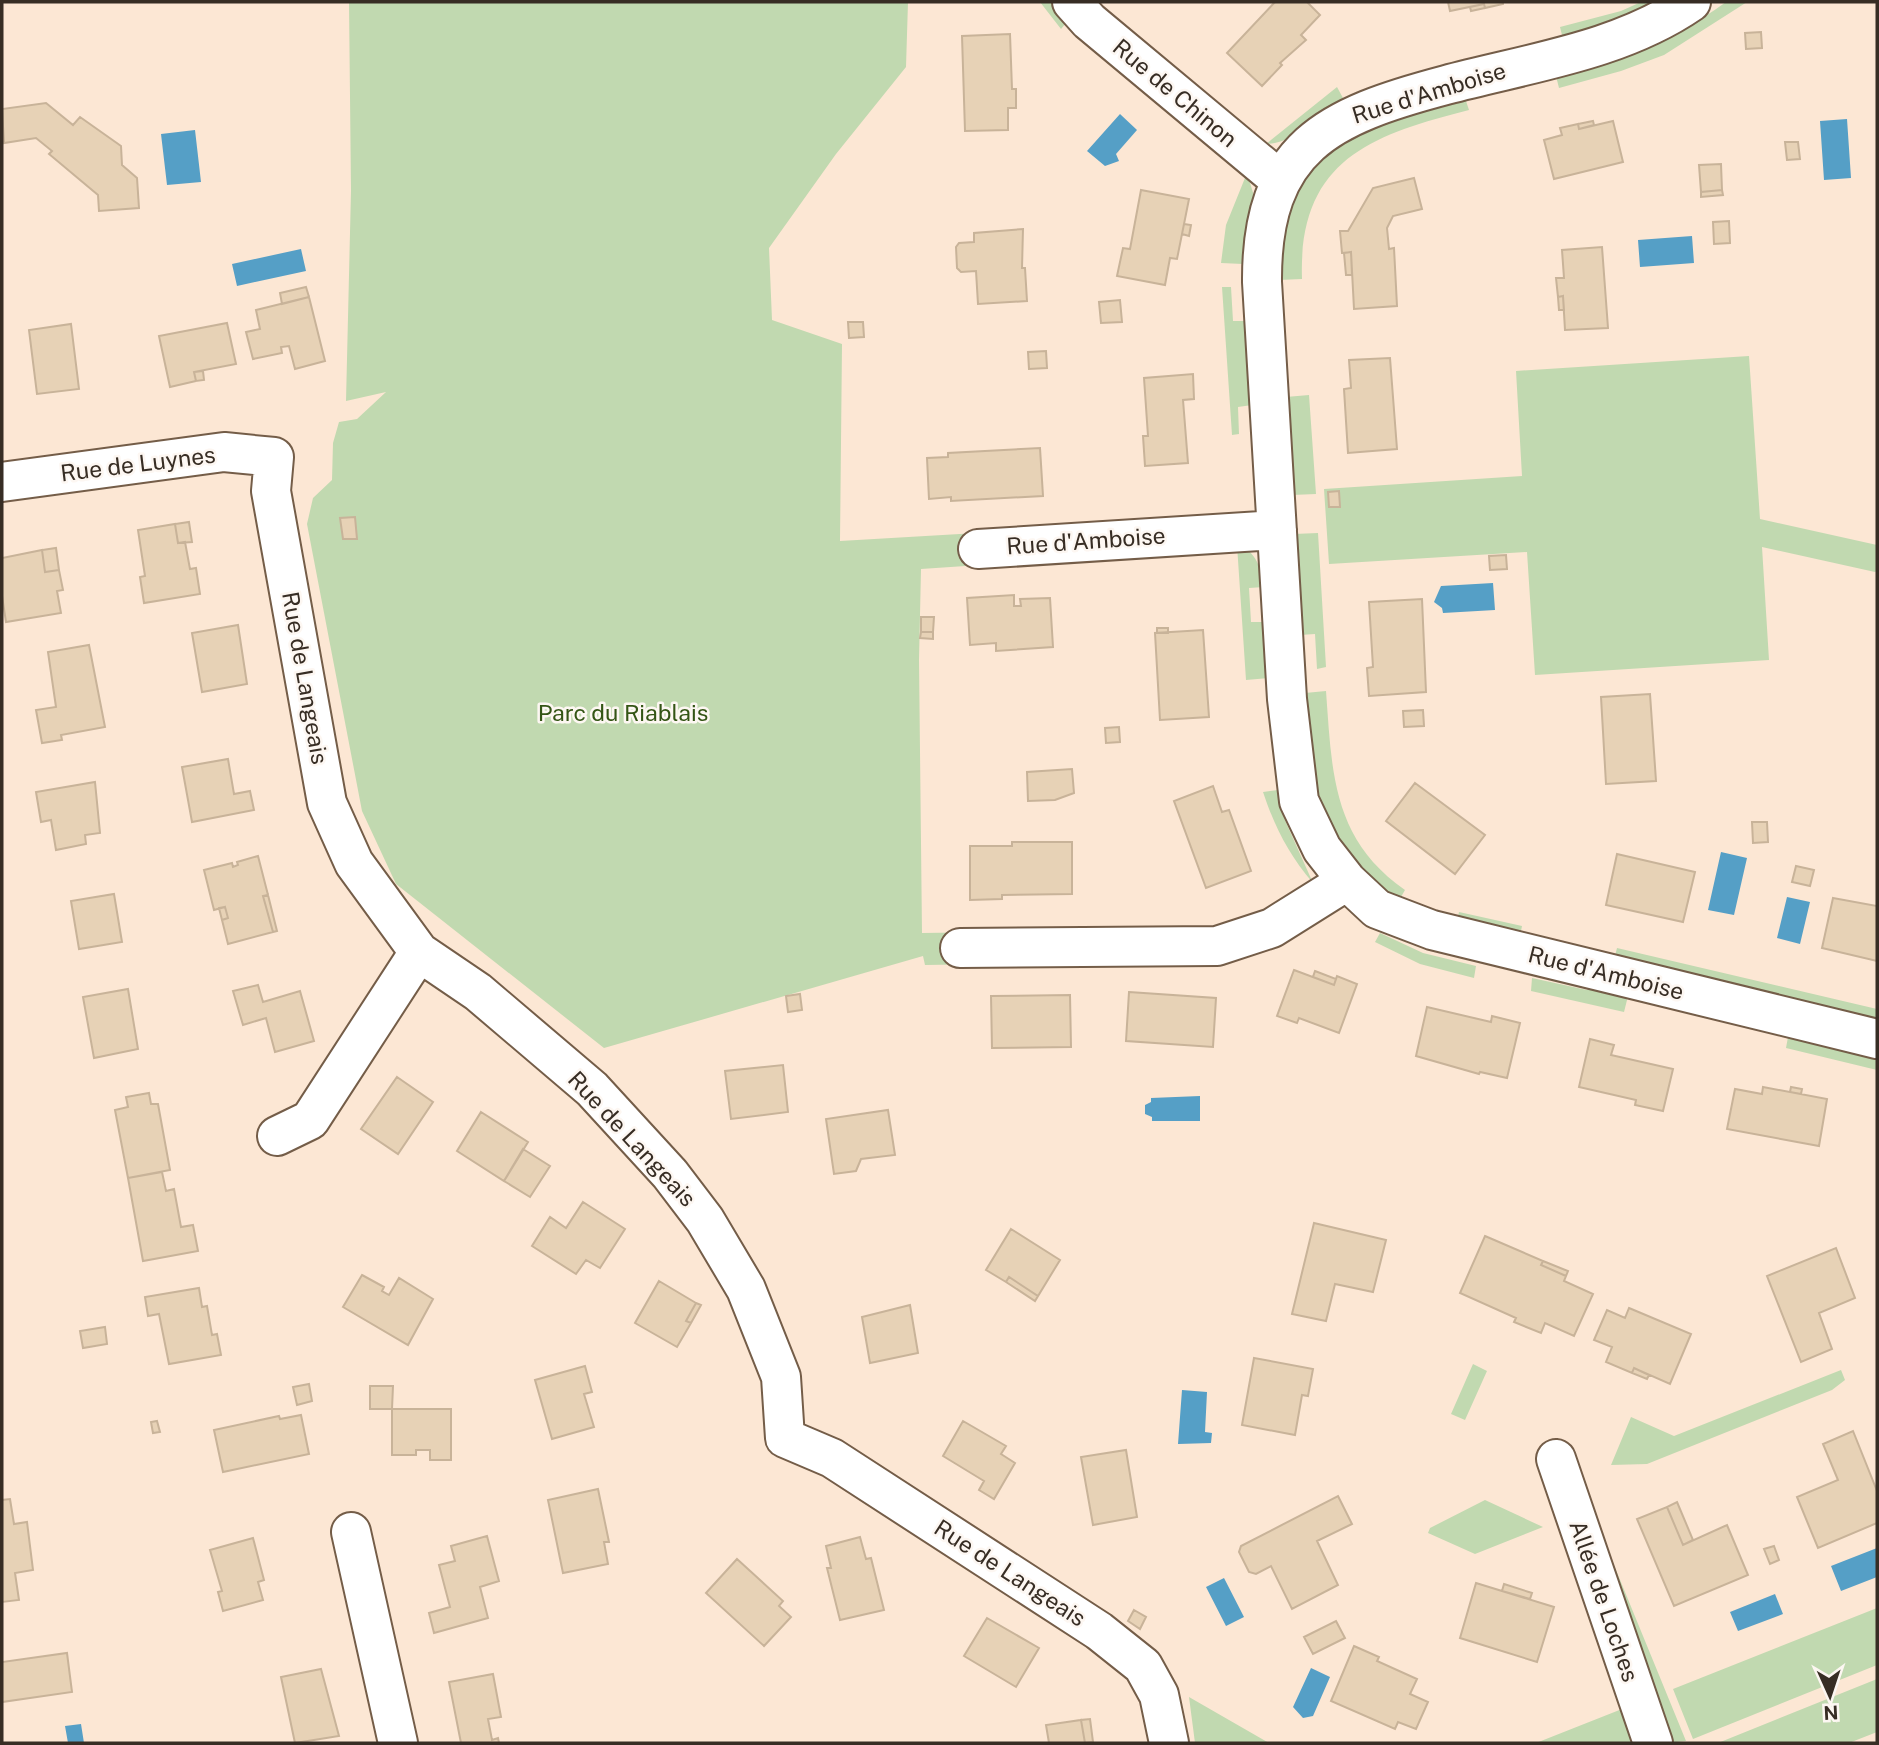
<svg xmlns="http://www.w3.org/2000/svg" width="1879" height="1745" font-family="'Public Sans',sans-serif">
<style>
.green{fill:#c1d9b0}
.water{fill:#559fc6}
.building{fill:#e7d2b6;stroke:#c8b399;stroke-width:2}
.lines{fill:none;stroke-linecap:round;stroke-linejoin:round}
.minor-casing{stroke:#745d48;stroke-width:42}
.minor{stroke:#fff;stroke-width:38}
.labels{text-anchor:middle;stroke-width:5;stroke-linejoin:round;paint-order:stroke}
.street-label{font-size:23px;fill:#372d24;stroke:#fdf7f2}
.park-label{font-size:23px;fill:#345515;stroke:#fdf7f2}
</style>
<rect width="100%" height="100%" fill="#fce7d4"/>
<!-- green -->
<path class="green" d="M349 2H908L906 67 836 154 769 248 772 320 842 344 840 541 994 532 995 564 921 569 919 660 922 933 994 932V964L925 965 923 956 604 1048 396 884 362 811 307 524 313 498 332 480 333 443 339 422 357 419 386 392 346 401 351 191Z
M1040 2H1056L1070 18 1061 29Z
M1641 2H1663L1563 39 1560 27 1621 11Z
M1726 2H1747L1664 55 1621 71 1559 88 1556 76C1629 58 1664 46 1726 2Z
M1337 87 1343 98C1319 114 1294 144 1266 144Z
M1465 98 1469 110C1370 135 1298 161 1302 279L1279 280C1278 219 1303 161 1357 130 1380 117 1437 106 1465 98Z
M1247 173 1254 196 1243 264 1221 263 1226 225Z
M1222 287H1231L1233 321H1247L1252 405 1238 407 1239 434 1232 435Z
M1749 356 1760 519 1877 545V571L1875 572 1762 547 1769 660 1535 675 1527 552 1329 564 1324 489 1522 476 1516 371Z
M1309 395 1316 494 1292 495 1286 397Z
M1318 533 1326 667 1317 669 1315 634 1300 635 1294 534Z
M1237 545C1257 551 1261 569 1264 587L1249 588 1251 622H1267L1269 678 1246 680Z
M1326 691C1332 772 1332 839 1405 890L1397 904 1360 876 1314 798 1305 693Z
M1278 790 1284 818 1313 883C1289 855 1275 828 1263 792Z
M1459 912 1522 926 1519 941 1456 927Z
M1380 933 1423 953 1476 966 1474 978 1420 964 1375 942Z
M1617 948 1877 1009V1022L1614 960Z
M1532 978 1587 990 1601 978 1620 984 1627 1000 1624 1012 1531 991Z
M1788 1037 1877 1058V1070L1786 1048Z
M1473 1364 1487 1371 1465 1420 1451 1414Z
M1841 1370 1845 1380 1832 1390 1647 1464 1611 1465 1631 1417 1674 1436Z
M1485 1500 1543 1527 1475 1554 1428 1533 1430 1528Z
M1591 1509 1686 1741 1668 1743Z
M1877 1608V1665L1693 1739 1673 1689Z
M1877 1679V1732L1849 1743H1718Z
M1189 1697 1269 1743H1195Z
M1622 1709 1636 1743H1536Z"/>
<!-- water -->
<path class="water" d="M1120 114 1137 130 1116 154 1119 161 1105 166 1087 151Z
M1847 119 1851 178 1824 180 1820 121Z
M195 130 201 182 167 185 161 134Z
M1692 236 1694 263 1640 267 1638 240Z
M301 249 306 271 237 286 232 264Z
M1493 583 1495 610 1443 613 1442 608 1434 602 1441 586Z
M1721 852 1747 858 1734 915 1708 910Z
M1787 897 1810 902 1800 944 1777 938Z
M1200 1096V1121H1152V1117L1145 1114V1105L1151 1102V1098Z
M1182 1390 1207 1392 1205 1432 1212 1433 1211 1443 1178 1444Z
M1877 1548V1577L1841 1591 1831 1566Z
M1224 1578 1244 1617 1226 1626 1206 1587Z
M1775 1594 1783 1614 1738 1631 1730 1612Z
M1311 1668 1330 1677 1313 1716 1303 1718 1293 1707Z
M81 1724 84 1743H68L65 1726Z"/>
<!-- building -->
<path class="building" d="M1275 2H1307L1320 15 1301 35 1306 40 1280 63 1282 65 1262 86 1227 53Z
M1448 2H1503V4L1485 8 1484 4 1450 11Z
M1484 4 1485 8 1471 11 1470 7Z
M1761 32 1762 48 1746 49 1745 33Z
M1010 34 1012 89H1016V108H1008V130L965 131 962 36Z
M46 103 73 125 80 117 121 146 122 165 137 178 139 208 99 211 98 195 49 154 52 151 36 138 4 143 2 109Z
M1593 121 1594 125 1579 129 1578 124Z
M1613 121 1623 162 1554 179 1544 140 1562 135 1560 128 1578 124 1579 129Z
M1785 142H1798L1800 159 1787 160Z
M1721 164 1722 190 1701 192 1699 165Z
M1414 178 1422 209 1393 216 1387 228 1389 249 1394 248 1397 306 1354 309 1351 252 1342 253 1340 231H1348L1373 188Z
M1141 190 1189 199 1177 259 1170 258 1165 285 1117 276 1123 248 1130 249Z
M1722 190 1723 195 1701 197V192Z
M1729 221 1730 243 1714 244 1713 222Z
M1184 224 1191 225 1189 236 1182 234Z
M1023 229 1022 268H1025L1027 301 978 304 976 271 961 272 957 268 956 247 959 243 974 242V233Z
M1602 247 1608 328 1565 330 1563 296 1558 297 1556 278H1564L1562 250Z
M1351 252 1352 275H1346L1344 253Z
M306 287 309 297 282 304 280 293Z
M1563 296 1564 310H1559L1558 297Z
M309 297 325 361 295 369 289 346 281 347 282 353 253 359 246 332 260 329 256 310Z
M1120 300 1122 322 1101 323 1099 302Z
M848 322H863L864 337 849 338Z
M227 323 236 364 194 372 196 381 170 387 159 336Z
M71 324 79 389 37 394 29 330Z
M1046 351 1047 368 1029 369 1028 352Z
M1390 358 1397 449 1348 453 1344 389 1351 388 1349 360Z
M203 371 204 380 196 381 194 372Z
M1193 374 1194 399 1183 400 1188 463 1145 466 1143 436H1148L1144 378Z
M1040 448 1043 496 951 501V497L929 499 927 458 948 457V453Z
M1339 491 1340 507H1329L1328 492Z
M355 517 357 539H343L340 518Z
M189 522 192 542 178 543 175 524Z
M175 524 178 543 185 542 190 569 196 568 200 594 144 603 140 577 145 576 138 530Z
M56 548 59 570 45 572 42 550Z
M42 550 45 572 59 570 63 590 57 591 61 613 6 622 2 596V558Z
M1506 555 1507 569 1490 570 1489 556Z
M1014 595V606H1021L1020 599 1050 598 1053 647 996 651V643L970 645 967 598Z
M1422 599 1426 692 1369 696 1367 668 1373 667 1369 602Z
M921 617H934L933 632H921Z
M238 625 247 684 202 692 192 633Z
M1157 628H1168V633H1157Z
M1203 630 1209 717 1160 720 1155 633Z
M921 632H933V639L920 638Z
M89 645 105 727 61 735 62 740 42 743 36 710 56 707 48 652Z
M1650 694 1656 781 1606 784 1601 697Z
M1423 710 1424 726 1404 727 1403 711Z
M1119 727 1120 742 1106 743 1105 728Z
M228 759 234 794 250 791 254 810 192 822 182 767Z
M1072 769 1074 793 1055 800 1028 801 1027 772Z
M95 782 100 833 85 835 86 844 56 850 51 820 41 822 36 792Z
M1415 783 1485 835 1455 874 1386 821Z
M1213 786 1222 812 1229 810 1251 871 1206 888 1174 801Z
M1752 822H1767L1768 842 1753 843Z
M1012 842H1072V894L1002 895V899L970 900V846H1012Z
M1617 854 1695 872 1683 922 1606 905Z
M258 856 268 895 263 896 273 932 228 944 222 920 228 918 225 907 214 910 204 870 232 863 233 867 238 865 237 862Z
M1796 866 1814 870 1810 886 1792 882Z
M114 894 122 942 79 949 71 901Z
M268 895 277 931 273 932 263 896Z
M1833 898 1877 906V961L1822 948Z
M225 907 228 918 222 920 219 908Z
M1294 970 1334 985 1337 976 1357 984 1339 1033 1299 1018 1297 1023 1277 1016Z
M1315 971 1336 979 1334 985 1313 977Z
M258 985 263 1002 300 991 314 1041 275 1052 266 1018 243 1025 233 991Z
M128 989 138 1049 94 1058 83 997Z
M1129 992 1216 998 1213 1047 1126 1041Z
M800 994 802 1010 788 1012 786 996Z
M1070 995 1071 1047 992 1048 991 996Z
M1427 1007 1491 1022 1492 1016 1520 1023 1507 1078 1480 1072 1479 1074 1416 1056Z
M1590 1039 1614 1045 1611 1055 1673 1069 1663 1111 1635 1105 1636 1100 1579 1087Z
M783 1065 788 1112 731 1119 725 1071Z
M397 1077 433 1102 398 1154 361 1129Z
M1763 1087 1827 1099 1819 1146 1727 1129 1735 1089 1762 1094Z
M1791 1087 1802 1089 1801 1094 1790 1092Z
M149 1093 151 1104H158L170 1170 128 1178 115 1110 128 1107 126 1097Z
M888 1110 895 1155 861 1159 856 1171 834 1174 826 1119Z
M481 1112 528 1142 504 1181 457 1151Z
M523 1149 550 1166 530 1197 504 1181Z
M162 1172 166 1191 174 1189 181 1227 193 1225 198 1251 143 1261 128 1178Z
M583 1202 625 1229 600 1268 586 1260 576 1274 532 1246 550 1217 566 1228Z
M1314 1223 1386 1240 1373 1292 1335 1284 1326 1321 1292 1314Z
M1011 1229 1060 1260 1038 1296 1009 1277 1006 1282 986 1270Z
M1485 1236 1543 1261 1541 1265 1566 1276 1564 1281 1593 1294 1574 1336 1545 1323 1541 1333 1514 1322 1516 1318 1460 1293Z
M1836 1248 1855 1298 1819 1313 1832 1349 1801 1362 1767 1276Z
M1543 1261 1568 1271 1566 1276 1541 1265Z
M362 1275 384 1287 382 1291 389 1295 399 1278 433 1299 408 1345 343 1307Z
M1009 1277 1038 1296 1035 1301 1006 1282Z
M659 1281 696 1303 686 1321 691 1323 677 1347 635 1323Z
M199 1288 202 1307 207 1306 212 1335 217 1334 221 1355 169 1364 159 1314 148 1316 145 1297Z
M696 1303 701 1305 691 1323 686 1321Z
M910 1305 918 1353 870 1363 862 1317Z
M1629 1308 1691 1334 1670 1384 1634 1368 1632 1373 1606 1362 1612 1347 1594 1340 1607 1310 1625 1318Z
M105 1327 107 1344 83 1348 80 1331Z
M1254 1358 1313 1369 1308 1396 1302 1395 1295 1435 1242 1425Z
M585 1366 592 1392 584 1394 594 1427 552 1439 535 1380Z
M1634 1368 1649 1375 1647 1379 1632 1373Z
M309 1384 312 1401 297 1405 293 1387Z
M370 1386H393L392 1409H370Z
M392 1409H451V1460H430V1450H416V1455H392Z
M301 1415 309 1454 223 1472 214 1430 279 1416 280 1419Z
M157 1421 160 1432 153 1433 151 1422Z
M963 1421 1006 1446 1001 1454 1015 1463 994 1499 979 1490 984 1481 943 1456Z
M1853 1431 1877 1491V1523L1818 1548 1797 1497 1838 1480 1823 1444Z
M1126 1450 1137 1517 1093 1525 1081 1457Z
M598 1489 609 1542H604L608 1564 563 1573 548 1500Z
M1338 1496 1352 1524 1317 1541 1338 1585 1292 1609 1271 1566 1256 1574 1249 1572 1239 1552 1241 1546Z
M10 1499 14 1524 27 1522 33 1570 15 1573 19 1600 2 1602V1500Z
M1677 1502 1693 1540 1683 1545 1667 1507Z
M1667 1507 1683 1545 1727 1525 1748 1575 1674 1606 1637 1519Z
M487 1536 499 1581 480 1587 488 1618 434 1633 429 1613 450 1607 439 1565 455 1561 451 1546Z
M860 1537 866 1559 871 1558 884 1610 840 1620 827 1568H831L826 1546Z
M253 1538 264 1580 258 1582 263 1600 223 1611 218 1592 222 1591 210 1550Z
M1774 1546 1779 1560 1770 1564 1764 1549Z
M737 1559 783 1601 779 1606 791 1617 764 1646 706 1593Z
M1476 1583 1554 1607 1537 1662 1460 1638Z
M1504 1584 1532 1593 1530 1599 1502 1591Z
M1134 1610 1146 1617 1140 1629 1128 1621Z
M987 1618 1039 1648 1016 1687 964 1656Z
M1336 1621 1345 1638 1313 1654 1304 1637Z
M1354 1646 1379 1657 1377 1661 1417 1679 1410 1694 1428 1702 1416 1729 1398 1722 1395 1729 1331 1701Z
M67 1653 72 1692 2 1702V1662Z
M321 1669 339 1736 295 1743 281 1677Z
M493 1674 501 1717 488 1719 492 1740 498 1738 499 1743H461L449 1682Z
M1090 1719 1093 1742 1085 1743 1081 1720Z
M1081 1720 1085 1743H1049L1046 1725Z"/>
<g class="lines">
<defs>
<path id="minor" d="M1072 2 1089 21 1281 181
M1691 2C1620 51 1528 63 1446 85 1329 116 1261 146 1262 282L1287 699 1299 801 1322 849 1347 881 1377 909 1432 930 1877 1039
M2 482 224 452 274 457 271 491 327 803 354 863 419 952 478 992 592 1089 670 1174 705 1220 746 1289 781 1377 785 1438 832 1458 1099 1631 1143 1666 1159 1695 1169 1743
M978 549 1277 530
M960 948 1217 946 1272 928 1347 881
M277 1136 310 1120 419 952
M1556 1459 1653 1743
M351 1532 398 1743"/>
</defs>
<!-- minor casing -->
<use href="#minor" class="minor-casing"/>
<!-- minor -->
<use href="#minor" class="minor"/>
</g>
<g class="labels">
<!-- street labels -->
<g class="street-label">
<text transform="translate(1175 93) rotate(40)" y="8">Rue de Chinon</text>
<text transform="translate(1429 93) rotate(-17)" y="8">Rue d'Amboise</text>
<text transform="translate(138 464) rotate(-7)" y="8">Rue de Luynes</text>
<text transform="translate(1086 541) rotate(-4)" y="8">Rue d'Amboise</text>
<text transform="translate(305 678) rotate(80)" y="8">Rue de Langeais</text>
<text transform="translate(1606 973) rotate(14)" y="8">Rue d'Amboise</text>
<text transform="translate(632 1139) rotate(47)" y="8">Rue de Langeais</text>
<text transform="translate(1010 1573) rotate(33)" y="8">Rue de Langeais</text>
<text transform="translate(1604 1601) rotate(71)" y="8">Allée de Loches</text>
</g>
<!-- park labels -->
<g class="park-label">
<text x="623" y="721">Parc du Riablais</text>
</g>
</g>
<!-- border -->
<rect width="1879" height="1745" fill="none" stroke="#372d24" stroke-width="7"/>
<!-- north arrow -->
<g transform="translate(1830 1696) rotate(177)" stroke="#fdf7f2" stroke-width="5" paint-order="stroke">
<path d="M0-5L12 26L0 18L-12 26Z" fill="#372d24"/>
<text y="-10" font-size="19" font-weight="bold" text-anchor="middle" fill="#372d24">N</text>
</g>
</svg>
